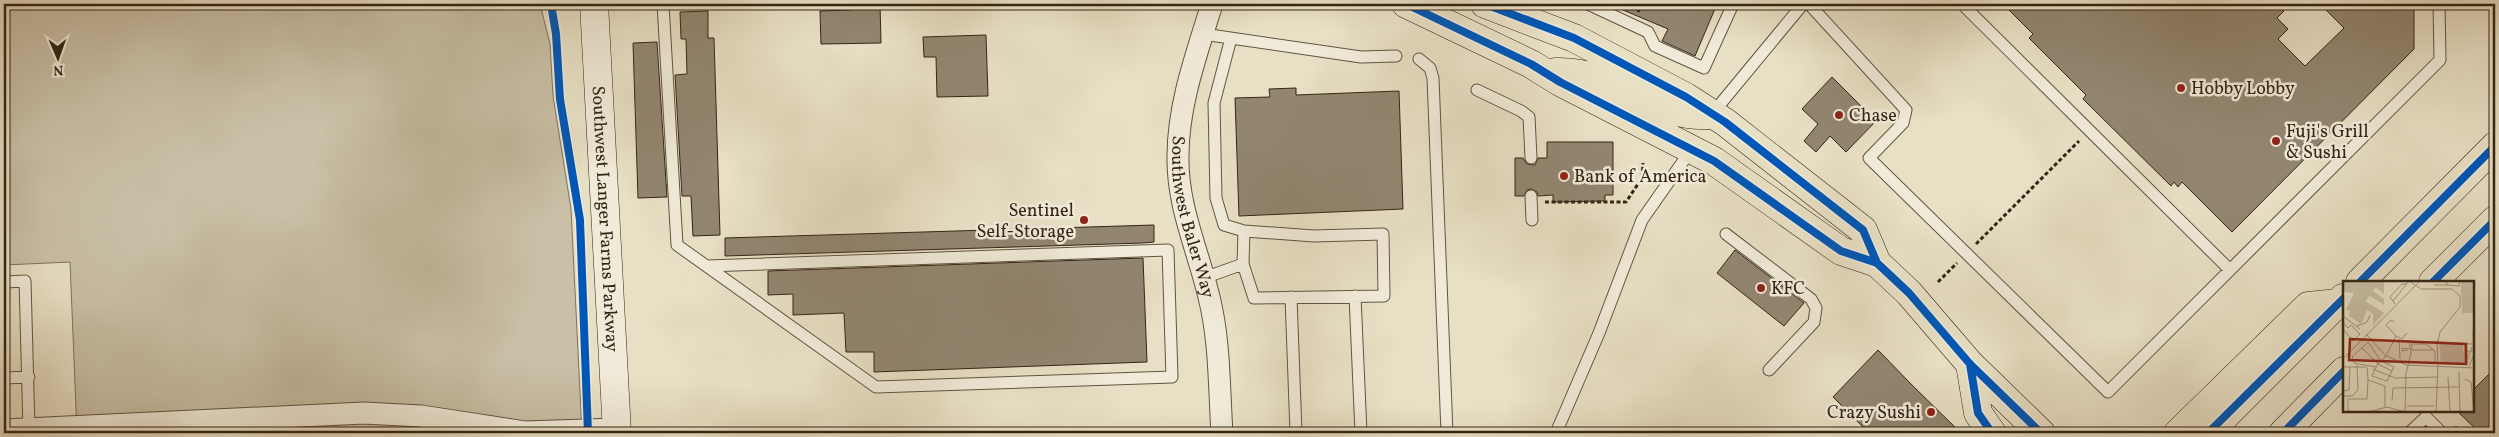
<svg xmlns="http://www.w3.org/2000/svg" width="2499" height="437" font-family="Vollkorn,serif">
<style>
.green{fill:#c9c0a7;stroke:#7e725e}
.building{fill:#928671;stroke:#342515}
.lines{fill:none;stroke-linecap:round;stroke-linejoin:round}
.lane-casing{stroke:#615441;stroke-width:13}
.street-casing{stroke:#615441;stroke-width:23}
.secondary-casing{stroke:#342515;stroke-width:29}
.highway-casing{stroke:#342515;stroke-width:29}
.path{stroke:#342515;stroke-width:3;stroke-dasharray:4 2.5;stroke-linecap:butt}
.lane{stroke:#f0ebd9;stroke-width:11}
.street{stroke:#f0ebd9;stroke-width:21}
.secondary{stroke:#f0ebd9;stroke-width:28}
.highway{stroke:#e8e0c5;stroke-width:28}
.cycleway-casing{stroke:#f0ebd9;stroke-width:11}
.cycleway{stroke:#0057b8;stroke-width:8}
.poi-dot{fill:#8f2418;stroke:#f0ebd9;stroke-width:2}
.labels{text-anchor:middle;stroke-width:5;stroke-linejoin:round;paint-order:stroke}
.poi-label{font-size:18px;fill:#342515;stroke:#f0ebd9;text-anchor:start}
.street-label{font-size:18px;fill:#342515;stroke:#f0ebd9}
.inset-road{fill:none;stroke:#a0957f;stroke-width:1}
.view{fill:#8f2418;fill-opacity:0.15;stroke:#8f2418;stroke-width:2.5}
.inset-edge{fill:none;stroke:#342515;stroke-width:2.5}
</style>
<rect width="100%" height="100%" fill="#e8e0c5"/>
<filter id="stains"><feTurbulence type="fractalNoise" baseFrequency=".004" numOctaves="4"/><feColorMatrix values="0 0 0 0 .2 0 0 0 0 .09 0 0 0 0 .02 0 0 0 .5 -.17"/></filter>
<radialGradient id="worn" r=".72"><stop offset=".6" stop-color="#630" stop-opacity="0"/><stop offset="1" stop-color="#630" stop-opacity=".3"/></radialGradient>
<!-- green -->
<path class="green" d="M4 4H540L550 44 553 96 571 209 582 433H77L70 262 4 265Z"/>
<!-- building -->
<path class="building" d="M850 4H880L881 43 821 44 820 11 850 10Z
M1609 4H1717L1695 56 1662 41 1668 29Z
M2003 4H2276L2284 11 2277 18 2288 29 2278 39 2305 66 2344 28 2320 4H2414V49L2232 232 2182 182 2178 187 2174 182 2171 186 2083 99 2086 95 2029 38 2033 34Z
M708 11V38H714L720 235 693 236 691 196H682L675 75 687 74 686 39H681L680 12Z
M986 35 988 96 937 97 936 57H924L923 37Z
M657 42 667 197 638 198 633 43Z
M1832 77 1876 121 1846 152 1830 136 1816 152 1804 141 1818 124 1802 109Z
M1296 88V95L1399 91 1403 209 1239 216 1235 98 1270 97 1269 89Z
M1547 142H1613V195H1605V201L1553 202V195L1538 196 1537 192 1531 189 1527 190 1524 196H1515V158H1523L1527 164 1535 165 1538 158H1547Z
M1154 225V242L1143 243 725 256V238Z
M1735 250 1804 303 1784 326 1717 273Z
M1143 258 1147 362 874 372V352H846L844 313 793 315V294L768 295V271Z
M1878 350 1913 386 1961 433H1869L1833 397Z
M2495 368V433H2480L2457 411H2473V390Z"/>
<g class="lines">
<defs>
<path id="lane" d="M663 4 677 245 876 387 1172 377 1168 250 707 266
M1588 4 1648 32 1655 46 1704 68 1733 4
M1809 4 1906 110 1903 123 1869 158 2108 392 2440 60 2439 4
M1962 4 2230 270
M1529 19 1534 4
M1203 34 1361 57 1396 56
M1231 38 1214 103 1216 198 1224 225 1244 231
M1419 59 1430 68 1433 78 1447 433
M1477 90 1521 111 1529 117 1531 158
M1712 114 1803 4
M1531 196 1532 220
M1726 234 1811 299 1816 308 1814 322 1769 370
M1204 278 1243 264 1254 298 1384 296 1383 234 1314 236 1244 231 1243 264
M4 282 25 281 29 429
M1355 296 1361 433
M1291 297 1296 433
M4 378 29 377
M1556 433 1599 333 1642 220 1691 150
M2409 433 2426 417 2442 433"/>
<g id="street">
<path id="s1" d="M1212 4C1197 53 1178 104 1178 156 1177 206 1198 250 1209 297 1220 341 1219 388 1222 433"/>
<path d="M4 430 364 413 421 416 525 432 616 429"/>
</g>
<g id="secondary">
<path id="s2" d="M594 4 617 433"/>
</g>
<path id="highway" d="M1406 4 1531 64 1560 82 1714 161 1841 251 1877 263
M1485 4 1574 38 1686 97 1725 122 1863 230 1877 263 1909 293 1970 364 2041 433
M1556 72C1616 70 1654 119 1709 115
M2360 282 2495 146
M2433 282 2495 220
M1970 364 1978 413 1992 433
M2178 433 2308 306 2339 303
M2208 433 2343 298
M2283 433 2344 371"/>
</defs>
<!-- lane casing -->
<use href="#lane" class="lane-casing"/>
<!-- street casing -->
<use href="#street" class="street-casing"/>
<!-- secondary casing -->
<use href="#secondary" class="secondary-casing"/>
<!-- highway casing -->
<use href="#highway" class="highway-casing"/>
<!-- path -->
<path class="path" d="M1638 12 1641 4
M1545 202H1626L1642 178 1643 163
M1976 244 2079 141
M1938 282 1957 263
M2455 427 2462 433"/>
<!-- lane -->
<use href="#lane" class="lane"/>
<!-- street -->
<use href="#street" class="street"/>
<!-- secondary -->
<use href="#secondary" class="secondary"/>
<!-- highway -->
<use href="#highway" class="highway"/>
<defs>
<path id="cycleway" d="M551 4 556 34 560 99 580 220 588 433
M1406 4 1531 64 1560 82 1714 161 1841 251 1877 263
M1485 4 1574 38 1686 97 1725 122 1863 230 1877 263 1909 293 1970 364 2041 433
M2360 282 2495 146
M2433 282 2495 220
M1970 364 1978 413 1992 433
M2208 433 2344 298
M2283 433 2344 371"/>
</defs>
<!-- cycleway casing -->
<use href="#cycleway" class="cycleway-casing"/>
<!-- cycleway -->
<use href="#cycleway" class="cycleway"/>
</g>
<!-- markers -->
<g class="poi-dot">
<circle cx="2181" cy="88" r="5"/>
<circle cx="1839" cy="115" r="5"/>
<circle cx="2276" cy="141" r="5"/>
<circle cx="1564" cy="176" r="5"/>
<circle cx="1084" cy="220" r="5"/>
<circle cx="1761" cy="288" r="5"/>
<circle cx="1931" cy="412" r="5"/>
</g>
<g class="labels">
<!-- poi labels -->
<g class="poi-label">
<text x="2191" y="94">Hobby Lobby</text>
<text x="1849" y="121">Chase</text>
<text x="2286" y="137">Fuji's Grill<tspan x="2286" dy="21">&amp; Sushi</tspan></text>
<text x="1574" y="182">Bank of America</text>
<text x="1074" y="216" text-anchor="end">Sentinel<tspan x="1074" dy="21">Self-Storage</tspan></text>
<text x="1771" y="294">KFC</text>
<text x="1921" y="418" text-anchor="end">Crazy Sushi</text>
</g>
<!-- street labels -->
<g class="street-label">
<text dy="6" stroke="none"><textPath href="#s1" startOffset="219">Southwest Baler Way</textPath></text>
<text dy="6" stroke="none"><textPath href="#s2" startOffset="215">Southwest Langer Farms Parkway</textPath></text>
</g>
</g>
<!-- overview -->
<g transform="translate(2343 281)">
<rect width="131" height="131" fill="#e8e0c5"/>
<path d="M0 0H41V13L32 6 30 10 41 18V24L27 15 22 20 41 32 30 44V33L24 29 18 43 6 35 7 30 3 29 11 12 0 11ZM118 0H131V32H119ZM96 60 120 62V70H129L125 84 98 83Z" fill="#c9c0a7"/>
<path class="inset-road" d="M66 0 78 8H109L117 15V26L97 51 95 61M91 4H104V0M104 4 116 5 117 0M50 20 47 16 59 3H64M52 23 50 20 66 0M0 35 17 48M51 41 48 39 43 44 53 55 59 58 64 52M0 42 5 47 8 44 17 53 10 60 0 48M14 45 24 41 27 34M23 53 42 74 63 84 132 87M56 58 57 78M94 59 95 86M56 60H66L68 72 63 93 62 131M95 62 132 63M122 63V70H129L128 66M19 67 35 83 49 90M65 69 59 70V67L67 68M44 73 53 55M0 78 77 0M87 82H92V70L83 63H69V69H90M0 86H23M24 86 25 99 42 105V126M33 86 11 82 9 76 25 61 38 80 51 86 44 100 29 95 34 84 43 75M126 86 131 73 130 50M30 88 52 97 95 96M116 91 117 131M105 96 107 131M122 98 128 101 131 131M0 110 6 109 7 86M0 115H9L15 109 14 84M49 120 50 107 116 106M64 125H91M5 131V118H24L25 99M25 131 44 126 62 131M93 131 95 86"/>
<path class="view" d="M7 58 123 63V83L6 79Z"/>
<rect width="131" height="131" class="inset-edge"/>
</g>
<!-- margin -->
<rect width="2499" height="437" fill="none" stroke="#e8e0c5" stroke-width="20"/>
<rect x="5" y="5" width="2489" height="427" fill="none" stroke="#342515" stroke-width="2.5"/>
<rect x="10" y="10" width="2479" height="417" fill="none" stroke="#342515"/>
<!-- north arrow -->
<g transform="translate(58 58) rotate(178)" stroke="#f0ebd9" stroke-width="4" paint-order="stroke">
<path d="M0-4L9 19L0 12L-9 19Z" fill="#342515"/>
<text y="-8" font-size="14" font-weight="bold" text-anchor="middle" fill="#342515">N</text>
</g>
<rect width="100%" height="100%" filter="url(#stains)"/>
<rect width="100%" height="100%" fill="url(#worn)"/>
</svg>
